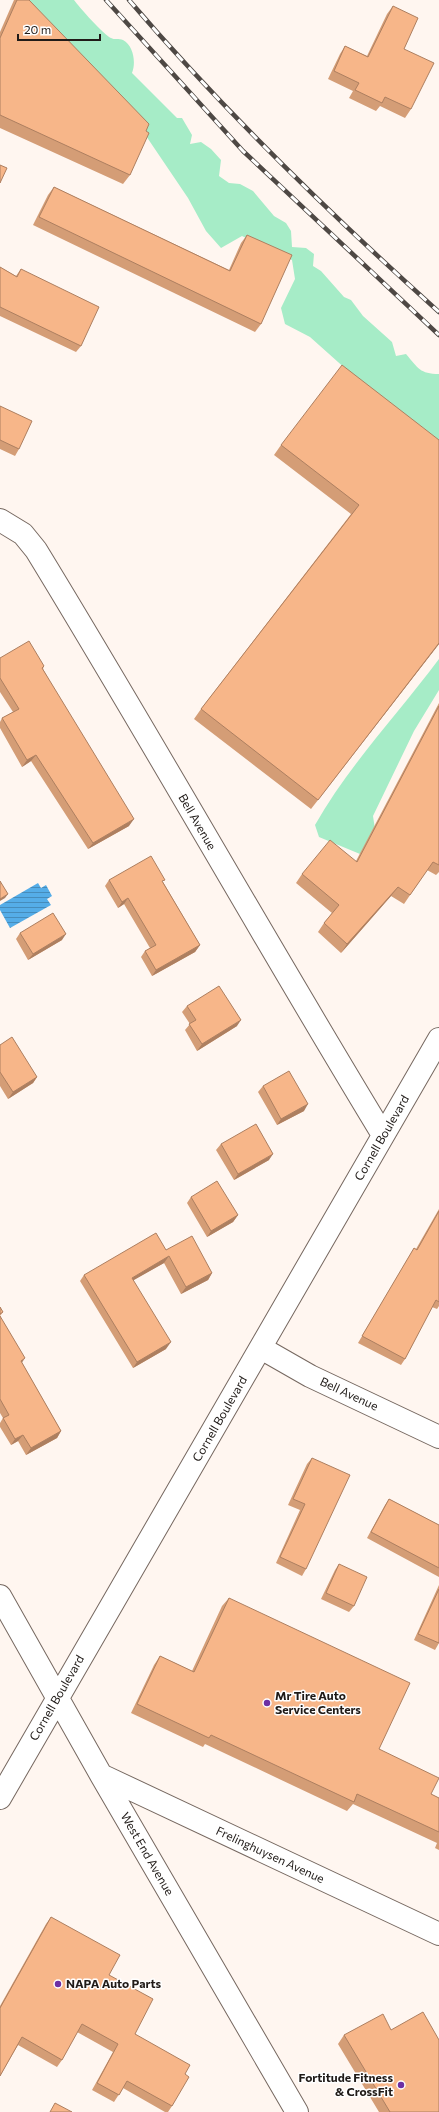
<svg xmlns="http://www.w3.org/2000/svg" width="439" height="2112" font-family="Commissioner,sans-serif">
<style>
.green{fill:#a6ecc7}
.water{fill:url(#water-rules)}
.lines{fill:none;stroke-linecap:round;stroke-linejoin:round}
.minor-casing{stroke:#766860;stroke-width:24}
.minor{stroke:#fff;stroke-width:22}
.rail-casing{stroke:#4e4844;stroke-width:4.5}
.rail{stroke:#fff;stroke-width:3;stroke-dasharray:9;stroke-linecap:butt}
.wall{fill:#d49d76}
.shaded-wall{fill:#ad7f60}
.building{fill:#f7b689;stroke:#ad7f60}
.poi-dot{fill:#6d2fa4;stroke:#fff;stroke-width:1.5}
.labels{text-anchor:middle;stroke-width:3;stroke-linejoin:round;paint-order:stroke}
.street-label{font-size:12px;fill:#201b18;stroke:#fff}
.poi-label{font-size:12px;font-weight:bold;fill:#201b18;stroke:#fff;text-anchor:start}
</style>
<defs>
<pattern id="water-rules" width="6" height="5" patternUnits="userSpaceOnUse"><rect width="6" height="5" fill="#55ade8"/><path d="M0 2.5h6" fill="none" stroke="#468cbb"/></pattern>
</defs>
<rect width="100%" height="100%" fill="#fff6f0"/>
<!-- green -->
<path class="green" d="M16 0H74C79 7 104 35 111 38 114 40 119 38 123 40 134 46 136 63 132 73L177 118H182L192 135 190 144 201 142 211 149 221 160 219 176 229 183 240 184 253 191 274 216 286 223 291 231 292 247 306 248 314 254 313 266 321 271 344 297 351 300 363 316 392 342 396 356 406 354C418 368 420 374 439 374V441L421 426 394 412 310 337 285 324 281 308 295 279 292 260 242 236 221 248 206 231 188 198 140 127Z
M439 659V690L414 731 373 816 379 856 360 854 319 837 315 825C349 765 398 714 439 659Z"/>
<!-- water -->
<path class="water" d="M38 883 41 888 46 885 52 896 47 899 51 905 10 928 0 910V905Z"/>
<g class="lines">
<defs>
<path id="minor" d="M0 520 23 534 36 550C154 743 265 941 383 1135
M261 1348 310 1376 439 1437
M0 1596 101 1775 297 2112
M101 1775 439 1934
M0 1798 439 1039"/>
</defs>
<!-- minor casing -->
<use href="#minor" class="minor-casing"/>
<!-- minor -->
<use href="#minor" class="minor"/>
<defs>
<path id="rail" d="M106 0 243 151 439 335
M129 0C224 111 330 214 439 312"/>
</defs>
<!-- rail casing -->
<use href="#rail" class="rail-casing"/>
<!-- rail -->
<use href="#rail" class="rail"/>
</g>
<!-- wall -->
<path class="wall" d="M14 0H29L146 131 130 175 123 184 0 128V32Z
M393 6 404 49 411 109 405 118 380 106 376 111 349 98 353 91 328 79 340 54 345 46 367 56 387 14Z
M54 187 229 270 241 243 247 235 261 324 255 332 33 225 48 195Z
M0 267 16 276 21 269 81 346 76 352 0 316Z
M0 406 19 449 15 456 0 449Z
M439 440V644L311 809 194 719 201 709 351 514 274 455 281 445Z
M0 658 44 666 43 669 129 826 88 849 31 761 22 767 0 728V722L2 718 13 712 0 692Z
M439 703V872L436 875 427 870 404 904 391 896 341 953 318 932 324 923 332 913 296 883 302 874 356 861Z
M109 880 163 882 200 945 195 952 152 976 141 957 145 951 150 948 124 904 118 908 105 886Z
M20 933 62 940 28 960 16 939Z
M187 1006 237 1026 197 1051 185 1030 190 1024 182 1012Z
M0 1045 37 1077 33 1083 8 1099 0 1086Z
M263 1086 304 1111 277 1125 258 1092Z
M221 1144 269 1160 234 1180 216 1150Z
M191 1197 238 1215 233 1222 207 1237 187 1203Z
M439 1209V1306L437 1309 432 1307 405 1359 401 1365 358 1343 410 1255 414 1248 416 1249Z
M166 1250 212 1273 208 1280 181 1294 164 1263 133 1280 166 1349 133 1368 80 1281 84 1275Z
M0 1307 3 1312 0 1316 22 1363 61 1431 57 1438 26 1455 18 1441 11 1445 0 1427V1423L3 1418 0 1413Z
M312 1458 306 1569 302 1576 276 1563 300 1510 288 1505 307 1464Z
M389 1499 439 1525V1577L367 1538 385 1505Z
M339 1564 354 1606 349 1612 321 1599 335 1570Z
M439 1585V1643L435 1650 414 1640Z
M229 1598 379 1749 431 1794 439 1798V1850L435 1848 437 1843 353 1804 347 1811 205 1744 203 1747 131 1713 154 1665 160 1656 192 1671 222 1606Z
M51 1917 109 1975 135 2034 185 2074 172 2106 168 2112H165L123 2088 114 2102 92 2090 113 2052 77 2032 62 2060 57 2067 18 2045 0 2076V2006L46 1924Z
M391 2030 439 2112H379L338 2044 344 2035Z"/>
<!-- shaded-wall -->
<path class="shaded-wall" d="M439 643V644L311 809 318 800Z
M36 755 31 761 22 767 27 760Z
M134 819 129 826 88 849 93 843Z
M398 887 391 896 341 953 347 944Z
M8 894 5 898 0 901V899Z
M128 898 124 904 118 908 122 902Z
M66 934 62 940 28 960 33 954Z
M200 945 195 952 152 976 156 970Z
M241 1020 237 1026 197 1051 202 1044Z
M37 1077 33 1083 8 1099 13 1092Z
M308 1104 304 1111 277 1125 281 1119Z
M273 1154 269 1160 234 1180 238 1174Z
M238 1215 233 1222 207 1237 211 1231Z
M169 1256 164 1263 127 1284 132 1278Z
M212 1273 208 1280 181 1294 186 1287Z
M171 1342 166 1349 133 1368 137 1362Z
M25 1358 21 1364V1361Z
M61 1431 57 1438 26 1455 31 1448Z
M23 1435 18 1441 11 1445 15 1439Z"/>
<!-- building -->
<path class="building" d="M17 0H29L149 124 146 131 149 133 130 175 0 115V38Z
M393 6 418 18 404 49 434 63 411 109 385 97 382 103 355 90 359 83 334 71 345 46 368 57Z
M0 165 7 168 0 183Z
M54 187 230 271 247 235 292 255 261 324 39 217Z
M0 267 17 277 21 269 99 307 81 346 0 307Z
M342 365 439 440V643L318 800 201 709 359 505 281 445Z
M0 406 32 421 19 449 0 440Z
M29 641 44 666 42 668 134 819 93 843 36 755 27 760 2 718 19 709 0 678V658Z
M439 706V865L433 862 410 895 398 887 347 944 324 923 339 905 302 874 330 840 357 862Z
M151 856 165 880 162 881 200 945 156 970 145 951 156 945 128 898 122 902 109 880Z
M0 881 8 894 0 899Z
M53 913 66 934 33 954 20 933Z
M219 986 241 1020 202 1044 189 1024 196 1020 187 1006Z
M12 1037 37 1077 13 1092 0 1072V1045Z
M289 1071 308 1104 281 1119 263 1086Z
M256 1124 273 1154 238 1174 221 1144Z
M217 1181 238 1215 211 1231 191 1197Z
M439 1211V1302L436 1300 405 1359 362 1336 414 1248 417 1250Z
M156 1233 166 1250 192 1236 212 1273 186 1287 169 1256 132 1278 171 1342 137 1362 84 1275Z
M0 1307 3 1312 0 1314Z
M0 1316 25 1358 21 1361 61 1431 31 1448 23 1435 15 1439 3 1418 9 1415 0 1399Z
M312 1458 350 1475 306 1569 280 1557 305 1504 293 1499Z
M389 1499 439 1525V1568L371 1532Z
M339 1564 367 1577 354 1606 326 1593Z
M439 1589V1643L418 1634Z
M229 1598 410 1683 379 1749 439 1778 431 1794 439 1798V1832L357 1794 354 1802 211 1735 209 1738 137 1704 160 1656 194 1672Z
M51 1917 120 1955 109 1975 153 1999 135 2034 190 2065 185 2074 189 2077 172 2106 127 2081 119 2095 97 2083 118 2044 82 2024 62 2060 22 2037 0 2076V2008Z
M423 2012 439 2040V2112H390L344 2035 383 2014 391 2030Z
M55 2103 72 2112H50Z"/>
<!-- markers -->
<g class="poi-dot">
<circle cx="267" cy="1703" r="4"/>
<circle cx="58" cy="1984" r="4"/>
<circle cx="401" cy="2085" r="4"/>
</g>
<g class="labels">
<!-- street labels -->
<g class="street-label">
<text transform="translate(197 822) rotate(60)" y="4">Bell Avenue</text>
<text transform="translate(382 1138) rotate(-60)" y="4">Cornell Boulevard</text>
<text transform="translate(349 1394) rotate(25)" y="4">Bell Avenue</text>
<text transform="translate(220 1419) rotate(-60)" y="4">Cornell Boulevard</text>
<text transform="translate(57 1698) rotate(-60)" y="4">Cornell Boulevard</text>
<text transform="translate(147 1854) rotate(60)" y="4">West End Avenue</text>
<text transform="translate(270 1855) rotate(25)" y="4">Frelinghuysen Avenue</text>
</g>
<!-- poi labels -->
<g class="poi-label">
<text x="275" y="1700">Mr Tire Auto<tspan x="275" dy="14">Service Centers</tspan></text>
<text x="66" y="1988">NAPA Auto Parts</text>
<text x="393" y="2082" text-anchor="end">Fortitude Fitness<tspan x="393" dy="14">&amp; CrossFit</tspan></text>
</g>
</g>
<!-- scale -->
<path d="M18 34v6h82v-6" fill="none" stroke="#201b18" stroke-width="2"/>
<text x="24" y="34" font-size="12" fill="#201b18" stroke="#ffffff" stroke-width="3" paint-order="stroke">20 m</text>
</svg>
